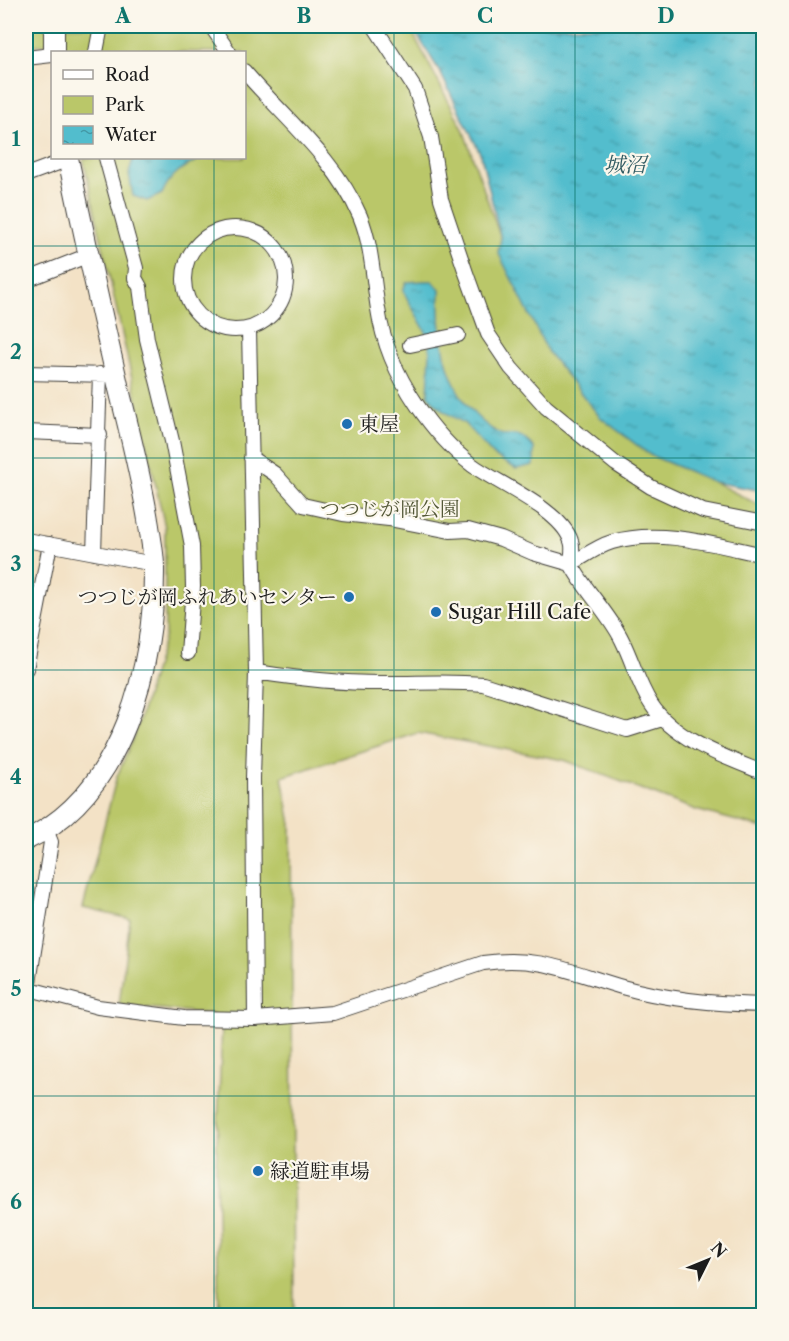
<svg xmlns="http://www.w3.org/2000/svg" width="789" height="1341" font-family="'Libre Caslon Text','Noto Serif JP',serif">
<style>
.park{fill:#bac769;stroke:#6b7242;stroke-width:1.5}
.water{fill:url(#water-ripples);stroke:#376c74;stroke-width:1.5}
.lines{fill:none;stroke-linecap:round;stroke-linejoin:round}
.street-casing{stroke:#3c3a36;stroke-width:16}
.secondary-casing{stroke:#3c3a36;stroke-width:22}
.street{stroke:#fff;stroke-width:14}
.secondary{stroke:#fff;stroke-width:20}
.grid{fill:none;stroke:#0f766e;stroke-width:1.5;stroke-opacity:0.55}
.poi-dot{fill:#1f6fb2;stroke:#fbf7ec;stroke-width:2}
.labels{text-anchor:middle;stroke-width:4.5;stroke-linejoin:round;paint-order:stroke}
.poi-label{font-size:20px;fill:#1c1c1c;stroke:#fbf7ec;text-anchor:start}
.park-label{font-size:20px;fill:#535837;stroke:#fbf7ec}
.water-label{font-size:21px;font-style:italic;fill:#325c63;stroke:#fbf7ec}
.neatline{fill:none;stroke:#0f766e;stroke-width:2}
.grid-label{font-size:20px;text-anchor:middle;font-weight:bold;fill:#0f766e}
</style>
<defs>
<pattern id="water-ripples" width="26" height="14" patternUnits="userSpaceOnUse" patternTransform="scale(1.5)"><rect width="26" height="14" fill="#52bdcd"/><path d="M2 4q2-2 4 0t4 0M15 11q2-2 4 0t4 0" fill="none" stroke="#4399a6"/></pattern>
</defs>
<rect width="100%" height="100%" fill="#fbf7ec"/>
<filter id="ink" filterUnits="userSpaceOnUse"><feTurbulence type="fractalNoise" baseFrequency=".0167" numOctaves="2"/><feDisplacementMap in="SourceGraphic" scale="12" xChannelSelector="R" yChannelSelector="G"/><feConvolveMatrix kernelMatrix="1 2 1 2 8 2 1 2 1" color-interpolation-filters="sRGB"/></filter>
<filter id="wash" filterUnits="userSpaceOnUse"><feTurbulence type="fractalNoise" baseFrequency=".008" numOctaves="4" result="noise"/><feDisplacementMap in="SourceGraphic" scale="24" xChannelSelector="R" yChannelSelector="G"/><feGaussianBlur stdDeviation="1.35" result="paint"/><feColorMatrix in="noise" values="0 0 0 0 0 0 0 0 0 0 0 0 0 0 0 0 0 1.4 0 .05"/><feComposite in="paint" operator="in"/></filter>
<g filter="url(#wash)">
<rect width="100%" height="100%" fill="#f3e2c6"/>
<!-- park -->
<path class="park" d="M26 26H409L463 129 501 239 714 482 763 507V828L696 810 564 760 418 733 282 777 291 824 294 1315H219L216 1171 222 1026 212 1014 119 1005 130 919 83 908 116 779 136 731 165 635V527L83 158H244V52H60L58 43 26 46Z"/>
<!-- water -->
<path class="water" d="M412 26H763V491L714 482 650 455 600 417 548 352 498 252 501 239 481 155 440 72Z
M133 158H203C184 166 170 174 162 194L147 201 133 196 129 174Z
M424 281H433L440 290C438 344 447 402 498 433 504 437 513 433 520 436 525 438 530 444 534 448V465L516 469 494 456 464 423 443 411 428 396 430 351 426 332 403 291 406 282Z"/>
</g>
<g filter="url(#ink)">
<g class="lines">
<defs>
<path id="street" d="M211 26 229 52
M374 26 415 89 431 137 441 199 466 273 488 334 511 368 546 407 616 464 651 487 703 511 764 523
M96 52 101 26
M26 58 52 55
M244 71C284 118 335 158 360 216 372 245 373 279 378 309 383 343 398 377 417 405 432 427 451 449 472 465 499 484 561 510 571 541 574 548 571 557 571 564
M106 158 136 268 135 278 140 287 147 339 172 441 192 546 193 587 188 653
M26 175 69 159
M184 279a51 51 0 1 1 102 0a51 51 0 1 1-102 0Z
M26 280 89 255
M249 329 256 672 253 778 255 1019
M410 345 458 335
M26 373 108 375
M26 432 100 435
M251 458 275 474 303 505 343 514 389 519 450 531 468 530 501 539 533 553 571 564C585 591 609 613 622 640 633 662 638 684 651 704 674 740 725 757 764 773
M26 540 154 564
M94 553 100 374
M571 564C583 557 598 546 612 542 661 528 715 545 764 555
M26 669 50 544
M256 672C301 679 345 684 390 683 421 683 452 681 483 684L627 730 662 719
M26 988 98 1007 184 1018 255 1019 333 1013 483 963C540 955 570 972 622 987 668 1000 716 1004 764 1005
M28 989 51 842 46 830"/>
<path id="secondary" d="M54 52V26
M26 840C123 795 155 665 154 567 154 554 151 540 149 526 142 480 130 434 119 389 101 312 84 235 68 158"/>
</defs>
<!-- street casing -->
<use href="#street" class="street-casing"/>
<!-- secondary casing -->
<use href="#secondary" class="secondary-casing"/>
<!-- street -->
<use href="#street" class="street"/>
<!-- secondary -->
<use href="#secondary" class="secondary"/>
</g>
</g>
<!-- grid -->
<path class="grid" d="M214 26V52M394 26V1316M575 26V1316M214 158V1316M26 246H764M26 458H764M26 670H764M26 883H764M26 1096H764"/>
<!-- markers -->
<g class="poi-dot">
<circle cx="347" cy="424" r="6"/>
<circle cx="349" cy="597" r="6"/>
<circle cx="436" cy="612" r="6"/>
<circle cx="258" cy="1171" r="6"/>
</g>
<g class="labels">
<!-- poi labels -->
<g class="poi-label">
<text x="359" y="431">東屋</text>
<text x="337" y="604" text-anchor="end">つつじが岡ふれあいセンター</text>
<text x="448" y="619">Sugar Hill Cafe</text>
<text x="270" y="1178">緑道駐車場</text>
</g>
<!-- park labels -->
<g class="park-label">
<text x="390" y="516">つつじが岡公園</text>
</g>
<!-- water labels -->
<g class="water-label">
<text x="625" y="172">城沼</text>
</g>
</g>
<!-- margin -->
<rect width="789" height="1341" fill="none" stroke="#fbf7ec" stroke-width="66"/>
<!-- legend -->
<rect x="51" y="51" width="195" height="108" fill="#fbf7ec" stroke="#a29f99" stroke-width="1.5"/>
<rect x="63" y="70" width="30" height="9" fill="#ffffff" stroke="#a29f99" stroke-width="1.5"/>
<text x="105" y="81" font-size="18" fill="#1c1c1c">Road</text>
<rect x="63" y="96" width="30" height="18" fill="#bac769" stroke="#a29f99" stroke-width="1.5"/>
<text x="105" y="111" font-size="18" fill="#1c1c1c">Park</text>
<rect x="63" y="126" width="30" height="18" fill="url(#water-ripples)" stroke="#a29f99" stroke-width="1.5"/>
<text x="105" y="141" font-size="18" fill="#1c1c1c">Water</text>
<!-- north arrow -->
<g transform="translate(708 1260) rotate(47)" stroke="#fbf7ec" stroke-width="4.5" paint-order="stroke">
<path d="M0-4.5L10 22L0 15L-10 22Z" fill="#1c1c1c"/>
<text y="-9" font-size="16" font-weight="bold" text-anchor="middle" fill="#1c1c1c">N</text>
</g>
<rect x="33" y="33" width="723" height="1275" class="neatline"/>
<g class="grid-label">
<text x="123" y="23">A</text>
<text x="304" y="23">B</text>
<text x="485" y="23">C</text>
<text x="666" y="23">D</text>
<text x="16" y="146">1</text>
<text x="16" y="359">2</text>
<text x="16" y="571">3</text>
<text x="16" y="784">4</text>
<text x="16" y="996">5</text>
<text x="16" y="1209">6</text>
</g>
</svg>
